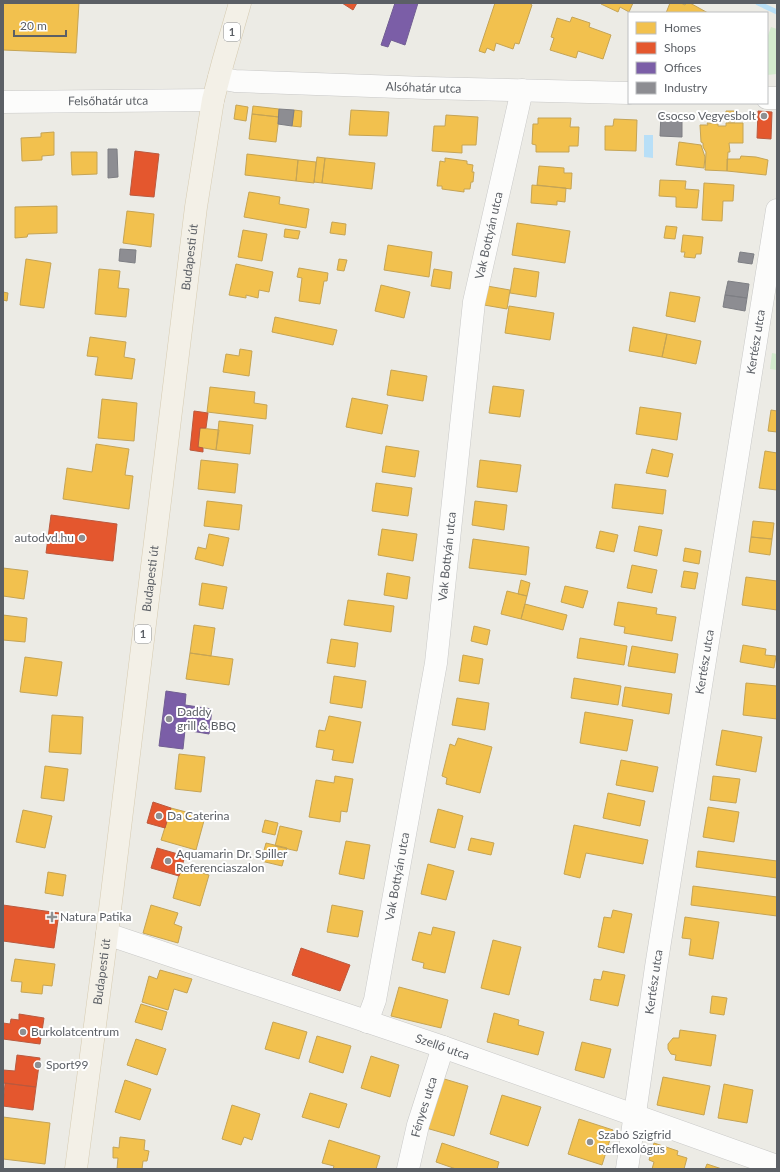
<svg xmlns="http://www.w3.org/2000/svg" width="780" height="1172" font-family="Lato,sans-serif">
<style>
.green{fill:#d3eace}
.water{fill:#b8dff7}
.homes{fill:#f2c14e;stroke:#c5a455}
.shops{fill:#e4572e;stroke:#bb593e}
.offices{fill:#7b5ea7;stroke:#715e93}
.industry{fill:#8d8d92;stroke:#7e7f84}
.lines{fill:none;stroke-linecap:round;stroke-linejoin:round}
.stream{stroke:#b8dff7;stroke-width:5}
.minor-casing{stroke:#c8c8c7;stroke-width:23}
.major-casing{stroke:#d6cbb1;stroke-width:23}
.minor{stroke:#fcfcfb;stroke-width:22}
.major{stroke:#f3f0e7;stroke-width:22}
.poi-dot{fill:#8e9092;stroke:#fff;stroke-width:1.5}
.labels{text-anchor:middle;stroke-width:4;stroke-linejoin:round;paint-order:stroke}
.shield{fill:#fff;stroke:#8c8f93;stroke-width:1}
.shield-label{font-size:11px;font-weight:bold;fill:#5b5f65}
.street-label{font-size:12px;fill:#5b5f65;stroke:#fff}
.poi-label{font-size:12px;fill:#5b5f65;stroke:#fff;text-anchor:start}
</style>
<rect width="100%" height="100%" fill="#ecebe5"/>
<!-- green -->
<path class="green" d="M771 27 777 29V74L767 75V38Z
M772 353 777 354V370L770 369Z"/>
<!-- water -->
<path class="water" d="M644 135H653V158L644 157Z"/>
<!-- homes -->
<path class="homes" d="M3 3H79L76 53 3 50Z
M495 3H529L532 5 519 44 515 43 513 49 496 43 494 51 487 48 485 53 479 51Z
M601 3H633L629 12 620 7 618 12 601 4Z
M670 3H681L685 5 686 3H690L708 13H666Z
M572 17 590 23 589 27 611 35 603 59 578 51 576 58 550 50 554 38 551 37 557 18 570 22Z
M236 105 248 107 246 121 234 119Z
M253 106 279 109V117L252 114Z
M294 110 302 111 301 127 292 126Z
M351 110 389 112 387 136 349 135Z
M726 111H735V122H728L729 115H726Z
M252 114 279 117 276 142 249 139Z
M446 115 478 117 476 145H462V153L432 151 434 126H445Z
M538 118H571L570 127H579L578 146H569V152H536V145L532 144 533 124H538Z
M614 119 637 120 636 151 605 150V126H613Z
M707 123 718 124V126H726V123H743V143H729L730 152H728L727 171 705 170 706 152 703 147V143L701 142 700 125H708Z
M54 132V155L42 156V160L22 161 21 138 41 137V133Z
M679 142 701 145 705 157 704 168 676 165Z
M71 152H97V174L72 175Z
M247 154 298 160 296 181 245 175Z
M741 156 756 157 768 160 766 175 727 171V159H740Z
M317 157 325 158 322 183 314 182Z
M325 158 375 163 372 189 322 183Z
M445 158 467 161V164L473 165 472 172H474L473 182H471L470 189H464V192L442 189V186H437L440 161 445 162Z
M298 160 316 162 314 183 296 181Z
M539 166 564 168V173H572L571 189 537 185Z
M660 180 686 181 685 189 699 190 697 208 676 207V197L659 196Z
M704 183 734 185 733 201H723L722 221 702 220Z
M532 185 566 188 565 202 557 201V205L531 203Z
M249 192 280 197 279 204 309 209 306 228 244 217Z
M57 206V233L28 234 27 237 15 238V207Z
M127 211 154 214 151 247 123 243Z
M332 222 346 224 345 235 330 233Z
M517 223 570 231 565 263 512 255Z
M666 226 677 227 675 239 664 238Z
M285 229 300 231 298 239 284 237Z
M243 230 267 234 262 261 238 257Z
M683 235 703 237 701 254H696L695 258 684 257 685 252H681Z
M388 245 432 252 429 277 384 270Z
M26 259 51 263 44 308 20 305Z
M339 259 347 260 344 271 337 270Z
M236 264 273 272 269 292 259 290 258 298 246 295V298L229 295Z
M299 268 328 273 327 281H324L320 304 299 301 302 278 297 277Z
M514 268 539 272 536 297 510 293Z
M99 269 120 271 118 288 129 289 126 317 95 314Z
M434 269 452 272 450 289 431 286Z
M381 285 410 292 404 318 375 311Z
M487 286 510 290 507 309 484 305Z
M3 292 8 293 7 301 3 300Z
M670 292 700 297 695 322 666 316Z
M509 306 554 313 550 340 505 333Z
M275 317 337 330 333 345 272 332Z
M633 327 667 334 662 357 629 351Z
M667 334 701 341 696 364 662 357Z
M90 337 126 342 124 357 135 359 132 379 95 375 98 357 87 356Z
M240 349 252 351 249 376 223 372 226 354 239 356Z
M391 370 427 376 423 401 387 395Z
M493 386 524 390 520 417 489 413Z
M210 387 255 392 254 403 267 405 266 419 207 412Z
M352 398 388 405 382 434 346 427Z
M102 399 137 403 134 441 98 438Z
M640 407 681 413 677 440 636 434Z
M771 410 777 411V432L768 431Z
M219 421 253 425 250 454 216 450Z
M200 428 219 430 216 450 198 447Z
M96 444 129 449 125 475 133 476 129 509 63 499 67 468 92 472Z
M386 446 419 451 415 477 382 472Z
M652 449 673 454 668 477 646 473Z
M765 451 777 453V490L759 488Z
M201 460 238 464 235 493 198 489Z
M480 460 521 465 517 492 477 487Z
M376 483 412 488 408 516 372 511Z
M615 484 666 490 663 514 612 508Z
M207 501 242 505 239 530 204 526Z
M475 501 507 505 504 530 472 525Z
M753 521 774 523 772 539 751 537Z
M639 526 662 530 657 556 634 551Z
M382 529 417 534 413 561 378 555Z
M600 531 618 535 614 552 596 548Z
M209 534 229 538 223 566 195 559 198 547 206 549Z
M751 537 772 539 770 555 749 552Z
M473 539 529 547 526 575 469 568Z
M685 548 701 551 699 564 683 561Z
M632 565 657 570 652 593 627 588Z
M3 568 28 571 24 599 3 596Z
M684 571 698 573 695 589 681 587Z
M387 573 410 577 407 599 384 595Z
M746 577 777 581V610L742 605Z
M521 580 530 583 527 596 518 594Z
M202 583 227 587 223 609 199 605Z
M565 586 588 591 583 608 561 602Z
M507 591 527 596 521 619 501 614Z
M348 600 394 606 391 632 344 625Z
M618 602 657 608 656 614 676 617 672 641 624 633 625 627 614 625Z
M525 604 567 615 563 630 521 619Z
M3 615 27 618 25 642 3 640Z
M194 625 215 628 211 656 190 653Z
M474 626 490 630 487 645 471 641Z
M580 638 627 646 624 665 577 658Z
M331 639 358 643 355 667 327 663Z
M743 645 766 649 765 655 776 656 774 668 740 662Z
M632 646 678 654 675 673 628 666Z
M190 653 233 659 229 685 186 679Z
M463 655 483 659 479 684 459 681Z
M25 657 62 662 57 696 20 692Z
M334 676 366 681 362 708 330 703Z
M574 678 621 686 618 705 571 698Z
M746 683 777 686V719L743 715Z
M625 687 672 694 669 714 622 706Z
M457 698 489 703 485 730 452 725Z
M585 712 633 720 627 751 580 743Z
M52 715 83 717 81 754 49 752Z
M329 716 361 722 353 763 332 760 334 750 316 747 319 730 325 731Z
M722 730 762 737 756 772 716 765Z
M458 738 492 747 480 793 446 784 447 778 442 776 450 744 455 746Z
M179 754 205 757 201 792 175 789Z
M621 760 658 767 653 792 616 785Z
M45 766 68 769 64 801 41 798Z
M335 776 353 779 347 812 341 811 340 822 309 817 316 780 334 783Z
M713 776 740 779 736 803 710 800Z
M608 793 645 801 640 826 603 818Z
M708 807 739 812 734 842 703 837Z
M171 808 205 817 196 850 161 840Z
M438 809 463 816 455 848 430 842Z
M23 810 52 816 45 848 16 842Z
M265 820 278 823 275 835 262 832Z
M574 825 648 840 643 864 586 853 580 878 564 874Z
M280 826 302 831 297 851 275 846Z
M471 838 494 843 491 855 468 850Z
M346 841 370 845 364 879 339 874Z
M266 843 287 848 282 866 261 861Z
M698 851 777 861V878L696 867Z
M428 864 454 871 446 900 421 894Z
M181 867 209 875 200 906 173 898Z
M48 872 66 875 63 896 45 893Z
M693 886 777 897V916L691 905Z
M151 905 178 913 174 924 182 927 178 943 143 933Z
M332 905 363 911 358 937 327 932Z
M613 910 632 914 624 953 598 947 604 917 611 918Z
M685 917 719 922 713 959 689 955 691 939 682 938Z
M433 927 455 932 445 973 423 968 424 963 412 960 419 932 431 935Z
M493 940 521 947 509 995 481 988Z
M15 959 55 964 52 986 43 985 42 994 21 992 22 982 11 981Z
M160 970 192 979 187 993 174 989 168 1010 142 1002 149 976 157 979Z
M603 971 625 975 618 1006 590 1000 594 979 601 980Z
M399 987 448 1000 441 1028 391 1016Z
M712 996 727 998 724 1015 710 1013Z
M141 1004 167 1012 162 1030 135 1022Z
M494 1013 519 1020 518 1025 544 1032 538 1055 487 1042Z
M273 1022 307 1032 299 1059 265 1049Z
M680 1030 716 1035 711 1066 675 1060 676 1055 671 1054 668 1049V1044L673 1038H679Z
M317 1036 351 1046 343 1073 309 1062Z
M136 1039 166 1049 157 1075 127 1065Z
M582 1042 611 1049 604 1078 575 1070Z
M371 1056 399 1065 390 1097 361 1088Z
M663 1077 710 1086 704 1115 657 1105Z
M441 1078 468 1086 454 1136 426 1128Z
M125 1080 151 1089 140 1120 115 1112Z
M724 1084 753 1090 747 1123 718 1118Z
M310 1093 347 1104 339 1128 302 1117Z
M502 1095 541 1107 528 1146 490 1134Z
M232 1105 260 1114 252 1140 244 1137 241 1145 222 1139Z
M3 1117 50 1123 45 1164 3 1159Z
M579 1119 613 1130 602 1165 568 1154Z
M120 1137 145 1140 144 1150 149 1151 147 1161H143L142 1169H117L118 1158H113V1147L119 1148Z
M329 1140 380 1156 376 1169H333L334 1166 322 1163Z
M442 1143 499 1162 497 1169H456L436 1162Z
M654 1143 678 1151 677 1155 687 1158 684 1169H652L654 1162 649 1160Z
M707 1164 722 1169H705Z"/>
<!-- shops -->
<path class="shops" d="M342 3H357L353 10Z
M758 111 772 112 771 139 757 138Z
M135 151 159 154 154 197 130 195Z
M194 411 208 413 206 428H200L198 447 203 448V452L190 450Z
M51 515 117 524 113 561 46 553Z
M153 802 171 808 165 828 147 823Z
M157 848 185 856 179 876 151 868Z
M3 905 59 913 54 948 3 941Z
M301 948 350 965 340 991 292 975Z
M19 1014 44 1018 40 1044 3 1039V1023L10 1024 11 1019 19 1020Z
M17 1055 40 1058 36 1087 3 1083V1070L15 1071Z
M5 1083 36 1087 33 1110 3 1106Z"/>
<!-- offices -->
<path class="offices" d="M395 3H418L405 45 391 40 388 47 381 45Z
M166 691 186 694 185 705 212 709 209 734 185 730 183 749 159 746Z"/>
<!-- industry -->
<path class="industry" d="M279 109 294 110 292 126 278 124Z
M661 113 682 114V137L660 136Z
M108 149H117L118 177 108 178Z
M120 249 136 250 135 263 119 261Z
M740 252 754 254 752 264 738 262Z
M728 281 749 284 747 298 725 295Z
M725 295 747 298 745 311 723 307Z"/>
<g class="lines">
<!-- stream -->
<path class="stream" d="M758 3 777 12"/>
<defs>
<g id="minor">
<path id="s1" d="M219 78 235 81 426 88 629 93"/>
<path d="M767 98H777"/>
<path id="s2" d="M3 102 213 100"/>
<path id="s3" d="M107 934 443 1047 777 1166"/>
<path id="s4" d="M367 1022 375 1000 436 663 474 302 522 90"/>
<path id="s5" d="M408 1169 418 1125 443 1047"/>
<path id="s6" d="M627 1169 656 967 777 210"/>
</g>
<g id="major">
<path id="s7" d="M76 1169 107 934 196 207 213 100 223 62 240 3"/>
</g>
</defs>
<!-- minor casing -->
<use href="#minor" class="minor-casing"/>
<!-- major casing -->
<use href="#major" class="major-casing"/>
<!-- minor -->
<use href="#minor" class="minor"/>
<!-- major -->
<use href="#major" class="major"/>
</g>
<!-- markers -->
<g class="poi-dot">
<circle cx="764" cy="116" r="4"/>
<circle cx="82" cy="538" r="4"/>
<circle cx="169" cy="719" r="4"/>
<circle cx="159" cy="816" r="4"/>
<circle cx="168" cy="861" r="4"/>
<path d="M50 911h4v4h4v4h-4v4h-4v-4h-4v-4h4z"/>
<circle cx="23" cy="1032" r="4"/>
<circle cx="38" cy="1065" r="4"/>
<circle cx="590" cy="1142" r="4"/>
</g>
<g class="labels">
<!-- shield labels -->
<g class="shield">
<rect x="224" y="23" width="16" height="18" rx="3"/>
<rect x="135" y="625" width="16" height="18" rx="3"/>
</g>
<g class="shield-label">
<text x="232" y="36">1</text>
<text x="143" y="638">1</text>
</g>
<!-- street labels -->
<g class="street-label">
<text dy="4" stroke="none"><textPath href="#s1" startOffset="205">Alsóhatár utca</textPath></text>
<text dy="4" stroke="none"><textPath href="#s2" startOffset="105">Felsőhatár utca</textPath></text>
<text dy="4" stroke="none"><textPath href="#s4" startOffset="797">Vak Bottyán utca</textPath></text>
<text dy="4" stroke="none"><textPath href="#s7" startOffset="919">Budapesti út</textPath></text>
<text dy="4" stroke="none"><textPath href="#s6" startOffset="837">Kertész utca</textPath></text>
<text dy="4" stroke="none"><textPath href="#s4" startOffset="473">Vak Bottyán utca</textPath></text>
<text dy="4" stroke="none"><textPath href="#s7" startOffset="595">Budapesti út</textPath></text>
<text dy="4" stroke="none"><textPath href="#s6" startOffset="513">Kertész utca</textPath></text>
<text dy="4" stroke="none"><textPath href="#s4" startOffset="149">Vak Bottyán utca</textPath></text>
<text dy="4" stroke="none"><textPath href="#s7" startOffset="199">Budapesti út</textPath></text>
<text dy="4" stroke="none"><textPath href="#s6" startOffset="189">Kertész utca</textPath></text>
<text dy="4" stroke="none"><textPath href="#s3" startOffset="354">Szellő utca</textPath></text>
<text dy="4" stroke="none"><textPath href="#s5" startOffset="64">Fényes utca</textPath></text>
</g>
<!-- poi labels -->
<g class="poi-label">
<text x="756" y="120" text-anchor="end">Csocso Vegyesbolt</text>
<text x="74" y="542" text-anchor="end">autodvd.hu</text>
<text x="177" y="716">Daddy<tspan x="177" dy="14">grill &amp; BBQ</tspan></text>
<text x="167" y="820">Da Caterina</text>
<text x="176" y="858">Aquamarin Dr. Spiller<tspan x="176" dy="14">Referenciaszalon</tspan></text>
<text x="60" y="921">Natura Patika</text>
<text x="31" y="1036">Burkolatcentrum</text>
<text x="46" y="1069">Sport99</text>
<text x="598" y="1139">Szabó Szigfrid<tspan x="598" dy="14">Reflexológus</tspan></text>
</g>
</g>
<!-- border -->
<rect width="780" height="1172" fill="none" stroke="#5b5f65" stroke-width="8"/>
<!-- legend -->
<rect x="628" y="12" width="140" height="92" fill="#ffffff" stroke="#bdbfc1"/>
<rect x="636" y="22" width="20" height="12" fill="#f2c14e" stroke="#bdbfc1"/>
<text x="664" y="32" font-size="12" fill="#5b5f65">Homes</text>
<rect x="636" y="42" width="20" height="12" fill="#e4572e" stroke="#bdbfc1"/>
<text x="664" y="52" font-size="12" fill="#5b5f65">Shops</text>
<rect x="636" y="62" width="20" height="12" fill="#7b5ea7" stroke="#bdbfc1"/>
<text x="664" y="72" font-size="12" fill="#5b5f65">Offices</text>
<rect x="636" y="82" width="20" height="12" fill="#8d8d92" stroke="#bdbfc1"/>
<text x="664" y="92" font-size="12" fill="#5b5f65">Industry</text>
<!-- scale -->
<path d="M14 30v6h52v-6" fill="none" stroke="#5b5f65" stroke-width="2"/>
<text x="20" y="30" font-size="12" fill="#5b5f65" stroke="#ffffff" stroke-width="3" paint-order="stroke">20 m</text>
</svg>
